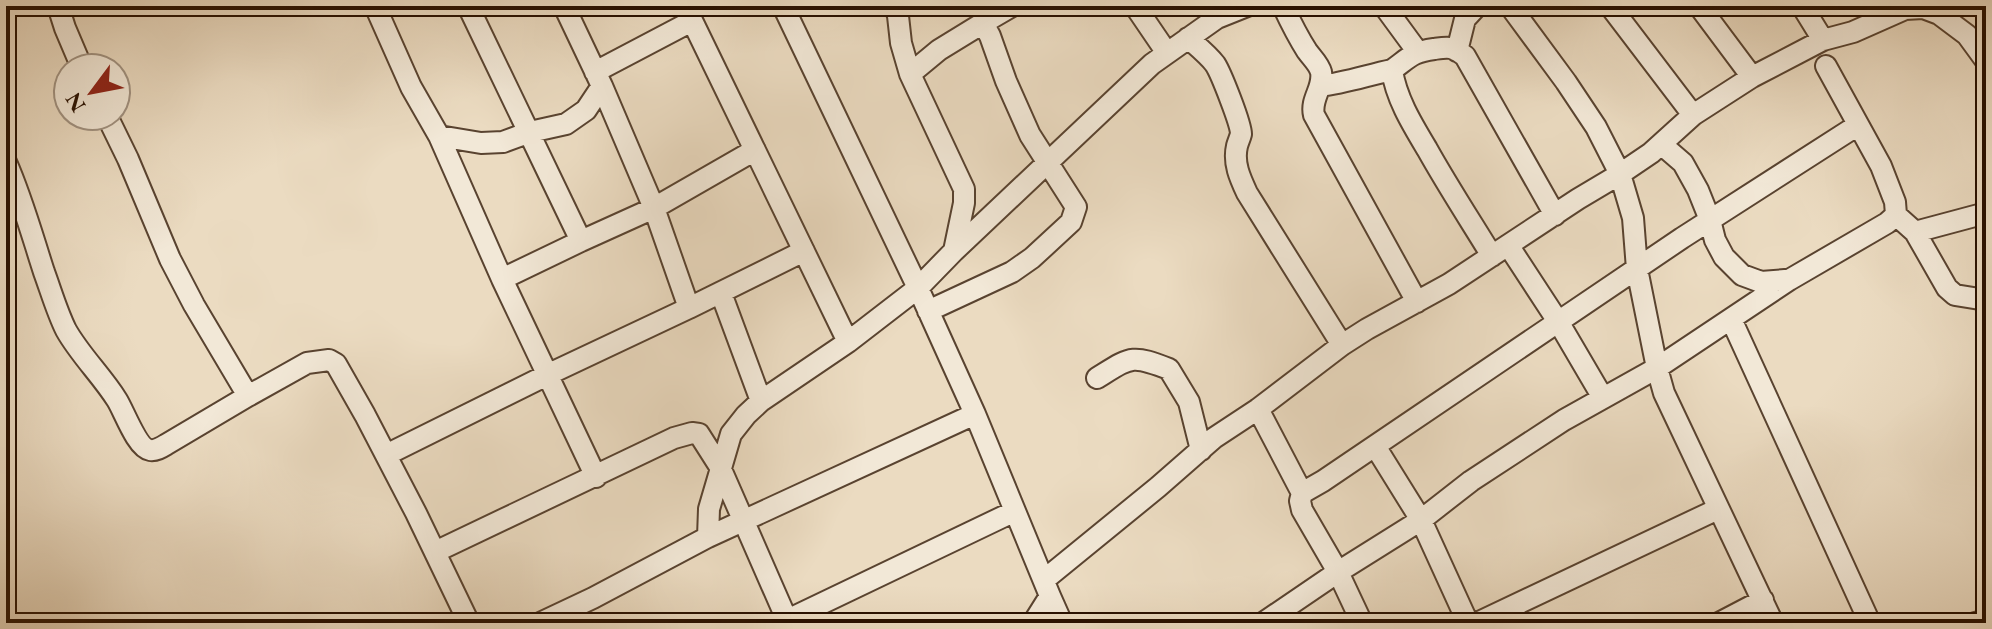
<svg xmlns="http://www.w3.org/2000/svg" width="1992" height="629" font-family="'EB Garamond',serif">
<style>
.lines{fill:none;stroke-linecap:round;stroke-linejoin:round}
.minor-casing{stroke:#594330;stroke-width:24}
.minor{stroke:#f2e8d7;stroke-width:20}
</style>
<rect width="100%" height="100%" fill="#ebdbc1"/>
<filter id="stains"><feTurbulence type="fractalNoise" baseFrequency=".0025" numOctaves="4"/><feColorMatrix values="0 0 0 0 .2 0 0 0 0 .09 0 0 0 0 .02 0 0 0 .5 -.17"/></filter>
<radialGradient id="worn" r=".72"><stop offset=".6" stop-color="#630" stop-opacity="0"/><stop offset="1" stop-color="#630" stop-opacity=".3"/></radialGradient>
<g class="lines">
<defs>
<path id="minor" d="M58 6 65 28 82 68
M375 6 411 87 439 136 481 143 503 142 530 132 566 124 586 110 602 86
M468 6 581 241 654 208 755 150
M783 6 918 288 954 251 1152 64 1217 18 1247 6
M895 6 898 16 901 43 910 74 964 189V203L954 251
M1135 6 1167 53
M1283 6C1290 21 1298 37 1307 51 1312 58 1319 64 1321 72 1324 88 1310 99 1314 115L1417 302
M1384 6 1417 51
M1510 6 1566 82 1596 127 1620 174 1633 218 1637 269 1657 368 1664 393 1773 623
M1610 6 1693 115
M1699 6 1752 77
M1802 6 1823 40
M983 23 1012 6
M1188 38C1197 46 1208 55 1215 64 1221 73 1241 124 1241 134 1240 138 1238 142 1237 146 1233 163 1240 178 1247 193L1342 345
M1457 51 1465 19 1477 6
M595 72 692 21
M910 74 939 50 983 23 990 36 1006 81 1030 135 1076 207 1071 222 1032 258 1012 272 928 311
M1320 86C1345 83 1368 75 1392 70
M107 116 128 159 170 259 194 305 248 396 307 363 329 360 336 364 365 415 416 513 469 623
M439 136 502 279 596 477
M1661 144 1683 163 1698 190 1710 220 1715 240 1724 257 1742 275 1761 282 1785 280
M6 162C22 198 32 235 44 272 51 291 57 312 66 330 80 355 102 376 117 400 124 411 137 448 150 450 156 451 162 447 167 444L248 396
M1896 215 1915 232 1947 288 1955 295 1986 300
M1915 232 1986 213
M1508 245 1559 323 1603 398
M1492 256C1470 220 1447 185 1427 149 1412 124 1396 98 1392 70 1410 57 1412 52 1434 49 1449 47 1452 46 1465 56L1555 215
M502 279 581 241
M721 293 761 401
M689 308 804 251
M1731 319 1870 623
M848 342 918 288 975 414 1050 596 1033 623
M1097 378C1131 357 1131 354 1169 369L1189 402 1201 450
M1258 409 1302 493
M1375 446 1421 520 1468 623
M386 455 549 374 689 308 654 208 602 86 564 6
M708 537 975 414
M435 552 674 438 692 433 699 434 720 467 787 620
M1044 580 1158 487 1214 438 1258 409 1342 345 1367 329 1449 284 1578 199 1620 174 1651 153 1693 115 1752 77 1823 40 1853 32 1905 9 1923 8 1939 14 1967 35 1986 61
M1050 596 1062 623
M540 623 593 598 708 537 709 509 731 434 746 415 761 401 848 342 685 6
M781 623 1015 511
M1263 623 1338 572 1421 520 1471 481 1564 420 1657 368 1789 280 1887 223 1896 215 1895 202 1881 166 1826 66
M1362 623 1338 572 1302 510 1300 501 1302 493 1323 481 1682 238 1858 125
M1477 623 1718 509
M1719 623 1763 600
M1975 623 1986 620"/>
</defs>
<!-- minor casing -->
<use href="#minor" class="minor-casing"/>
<!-- minor -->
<use href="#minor" class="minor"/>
</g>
<!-- margin -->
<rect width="1992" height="629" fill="none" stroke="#ebdbc1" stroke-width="32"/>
<rect x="8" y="8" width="1976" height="613" fill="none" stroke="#281000" stroke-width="4"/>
<rect x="16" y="16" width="1960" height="597" fill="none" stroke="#281000" stroke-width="2"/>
<!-- north arrow -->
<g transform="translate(92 92) rotate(238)"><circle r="38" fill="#f2e8d7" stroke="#a19281" stroke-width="2"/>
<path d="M0-6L14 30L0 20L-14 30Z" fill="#8f2418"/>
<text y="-12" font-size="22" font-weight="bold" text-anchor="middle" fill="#281000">N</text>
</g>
<rect width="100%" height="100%" filter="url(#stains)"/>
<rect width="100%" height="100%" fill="url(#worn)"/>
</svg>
